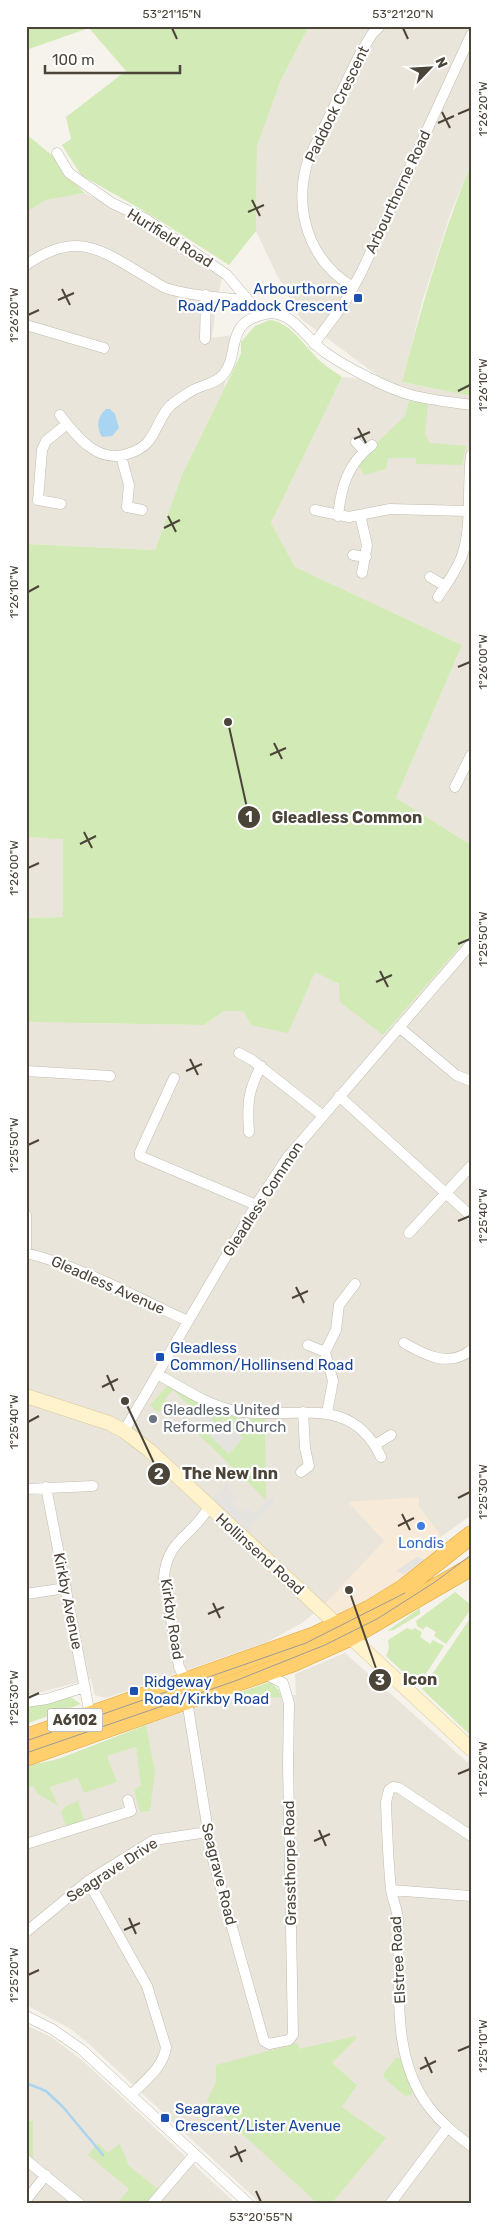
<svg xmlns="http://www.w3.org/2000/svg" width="497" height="2230" font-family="Rubik,sans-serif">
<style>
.residential{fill:#eae5da}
.commercial{fill:#f7ead8}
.green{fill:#d2eab5}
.parking{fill:#e5e3e0}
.water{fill:#a9d4f2}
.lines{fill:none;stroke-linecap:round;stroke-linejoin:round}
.stream{stroke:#a9d4f2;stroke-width:2.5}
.street-casing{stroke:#c2bbae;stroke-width:11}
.secondary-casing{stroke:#d6c79b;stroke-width:15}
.highway-casing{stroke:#e0a43c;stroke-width:19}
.street{stroke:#fff;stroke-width:10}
.secondary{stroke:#fff3cd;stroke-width:14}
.highway{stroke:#ffcf6e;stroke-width:18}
.tram{stroke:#9a9a9a;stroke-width:1}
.ticks{fill:none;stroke:#4b4439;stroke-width:2}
.transit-dot{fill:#1a4fb4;stroke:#fff;stroke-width:2}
.worship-dot{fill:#6b7280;stroke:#fff;stroke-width:2}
.shop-dot{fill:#3f7fe0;stroke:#fff;stroke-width:2}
.labels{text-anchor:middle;stroke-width:4.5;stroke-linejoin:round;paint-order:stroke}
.shield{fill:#fff;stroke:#817c74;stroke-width:1}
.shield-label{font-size:14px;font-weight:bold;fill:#4b4439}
.street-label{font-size:15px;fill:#4b4439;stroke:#fff}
.transit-label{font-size:15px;fill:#164399;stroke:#fff;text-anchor:start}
.worship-label{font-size:15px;fill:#5b616d;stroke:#fff;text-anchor:start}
.shop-label{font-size:15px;fill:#366cbe;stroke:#fff}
.leader{fill:none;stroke:#4b4439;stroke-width:2}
.callout-dot{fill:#4b4439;stroke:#fff;stroke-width:2}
.mark-label{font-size:15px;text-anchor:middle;font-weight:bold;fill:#fff}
.callout-label{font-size:16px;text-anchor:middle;font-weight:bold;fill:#4b4439;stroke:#fff;stroke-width:4.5;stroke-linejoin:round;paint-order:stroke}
.neatline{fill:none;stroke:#4b4439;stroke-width:2}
.ticks-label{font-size:12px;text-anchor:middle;fill:#4b4439}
</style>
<rect width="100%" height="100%" fill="#f6f3ec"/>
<!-- residential -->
<path class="residential" d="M309 26H471V164L451 212 422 302 402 382 471 396V845L396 798 462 645 295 567 271 523 342 377 385 381 301 319 276 273 256 231 257 146 281 80Z
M85 193 149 224 223 273 216 305 212 338 233 335 224 389 182 475 155 550 26 544V212L46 200Z
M26 837 63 838V917L26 918Z
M471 934V1515L441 1537 418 1505 419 1498 349 1502 385 1541 325 1604 302 1623 265 1643 106 1698 95 1695 91 1679 26 1696V1022L204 1025 224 1011H243L251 1025 315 971 339 984 383 1035Z
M345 1653 467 1762 471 1758V2204H261L87 2042 69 2028 26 2005V1788L34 1786 57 1806 50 1787 78 1778 116 1782 107 1756 136 1747 142 1786 134 1790 140 1811 155 1770 146 1725 238 1693 239 1699 296 1695 295 1674Z
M26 2025 51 2037 82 2060 236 2204H26Z"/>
<!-- commercial -->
<path class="commercial" d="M419 1497 418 1505 450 1548 453 1563 391 1606 344 1631 320 1609 384 1541 348 1502Z"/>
<!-- green -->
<path class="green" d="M26 26H309L281 80 257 146 256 231 229 265 151 215 81 175 62 145 71 139 66 117 126 71 89 28 26 50Z
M26 134 53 156 63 172 85 193 46 200 26 212Z
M471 164V396L402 382C421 308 442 235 471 164Z
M270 320C292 323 305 347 320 361 327 367 335 372 342 377L271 523 295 567 462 645 396 798 471 845V934L383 1035 340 1002 339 984 315 972 288 1033 251 1025 243 1011H224L204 1025 26 1022V918L63 917V839L26 837V544L155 550 182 475 241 354V342L255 326Z
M409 401 428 403 425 434 430 443 466 446 462 465 416 464V458H388L386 469 364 475 357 462 405 416Z
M167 1386 208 1408 205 1413 196 1412 173 1390 165 1399 167 1402 164 1405 167 1409 157 1412 150 1405Z
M214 1410 242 1419H265L266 1500 191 1427 196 1422 229 1454 217 1424 212 1420Z
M455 1592 471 1605V1609L446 1644 434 1636 436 1632 426 1626 423 1630 417 1626 416 1621Z
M420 1608V1614L394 1630 387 1631Z
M471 1617V1736L422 1689Z
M407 1628 412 1630 415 1628 422 1632 420 1637 430 1644 433 1640 444 1646 418 1686 386 1656 389 1648 388 1640Z
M270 1682 278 1689 282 1697 239 1700 238 1693Z
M69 1696 81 1704 26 1724V1706Z
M146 1725 155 1770 150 1811 140 1812 134 1790 141 1785 136 1747 107 1756 117 1782 84 1793 78 1778 50 1787 58 1806 37 1793 34 1786 26 1788V1766L58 1759Z
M78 1801 84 1820 66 1826 61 1812 66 1806Z
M355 2036 356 2039 332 2063 357 2085 342 2107 386 2138 331 2204H318L207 2101 216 2082V2065L298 2043 299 2049Z
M396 2058H401L403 2061 413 2090 411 2095 405 2096 384 2078V2073Z
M26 2121H33V2158L26 2154Z
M98 2143 107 2153 120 2144 129 2166 158 2189 145 2204H117L129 2189 88 2155Z"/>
<!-- parking -->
<path class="parking" d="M204 1411 216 1424 223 1419 243 1438 229 1454 191 1417 196 1412Z
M227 1484 229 1486 228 1488 237 1498 232 1504 242 1513 248 1508 254 1514 272 1496 276 1501 246 1532 212 1499Z
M417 1557 425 1560 404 1574 396 1571Z"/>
<!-- water -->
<path class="water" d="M106 409H110L115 414 119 428 112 436 102 437C96 427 97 417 106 409Z"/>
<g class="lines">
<!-- stream -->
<path class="stream" d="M26 2083 46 2091 63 2107 103 2155"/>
<defs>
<path id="street" d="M57 153 69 173 112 203 146 219 227 275 249 301 265 314
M26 265C76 230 100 249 145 276 153 280 161 287 169 289 194 297 223 297 249 301
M353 287C308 260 293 209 308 160L360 54 372 34 380 26
M26 325 104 348
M205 339 206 295
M314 344 345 302 361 273 471 35
M60 415C76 436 98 464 127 454 134 452 142 448 147 443 157 432 160 415 171 405 178 400 185 394 193 390 202 385 217 383 223 375 241 354 223 323 265 314 292 308 307 341 326 353 346 367 388 389 411 395 430 400 451 402 471 405
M356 442 364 451
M121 456 129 485 127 507 142 510
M61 504 38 500 42 450 46 441 67 424
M315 510 349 517 390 509 468 511
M360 515 367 545 362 573
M338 516C341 487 348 463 372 445
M353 555 366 557
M430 577 445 586
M438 597C447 583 458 569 463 553 472 522 467 487 471 455
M455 787 471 755
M399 1027 456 1075 471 1081
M239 1053 252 1060 322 1115
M26 1071 110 1076
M174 1078 140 1152V1156L256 1205
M339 1096 471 1216
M249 1132C247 1103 248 1091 261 1066
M26 1215V1248
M409 1233 471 1166
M26 1253C83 1267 135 1297 188 1321
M404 1343C425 1355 449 1368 471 1350
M308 1345 325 1352
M157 1374C183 1388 208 1406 236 1411 292 1421 350 1391 381 1457
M327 1413 333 1381 325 1352 336 1330 339 1305 355 1284
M124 1431 256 1205 287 1158 471 944
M375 1445 391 1435
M301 1472 309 1466 305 1448 303 1412
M46 1487 90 1715
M26 1489 93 1486
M26 1594 66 1588
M191 1680 184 1677 179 1667 164 1577C167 1539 192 1537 209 1507
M187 1701 212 1856 264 2041 269 2044 289 2040 293 2035 288 1763 289 1703 283 1683 265 1674
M26 1702 47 1699 85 1687
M471 1836 399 1788 393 1787 389 1790 386 1802C387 1831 388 1860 391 1889 392 1899 397 1908 398 1919 401 1979 389 2056 429 2107 441 2123 455 2134 471 2146
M26 1844 131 1811 128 1800
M88 1881 147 1986 166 2047C164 2067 144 2081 131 2095
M391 1890 471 1896
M26 1932 88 1881 154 1840 208 1832
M26 2016 52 2029 81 2049 249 2204
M26 2160 80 2204
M26 2200 46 2175
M152 2204 195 2154
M390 2204 447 2128"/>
<path id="secondary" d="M26 1396 109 1423 124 1431 149 1450 471 1749"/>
<path id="highway" d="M26 1738 314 1636 370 1609 404 1588 471 1535
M26 1757 292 1663 350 1637 471 1567"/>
</defs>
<!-- street casing -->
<use href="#street" class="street-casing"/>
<!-- secondary casing -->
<use href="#secondary" class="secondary-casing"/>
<!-- highway casing -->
<use href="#highway" class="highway-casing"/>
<!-- street -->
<use href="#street" class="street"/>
<!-- secondary -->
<use href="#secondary" class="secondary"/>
<!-- highway -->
<use href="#highway" class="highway"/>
<!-- tram -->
<path class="tram" d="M26 1741 306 1643 405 1593
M26 1753 235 1681 325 1645 377 1619 435 1582 471 1555"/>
</g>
<!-- ticks -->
<path class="ticks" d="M172 28 177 39M403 28 408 39M442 112 450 128M458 114 470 109M438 123 454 116M252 200 260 216M248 212 264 205M62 289 70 305M58 300 74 293M28 315 39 310M458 391 470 385M358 428 366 443M354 439 370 432M168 516 176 532M164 528 180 520M28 592 39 586M458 667 470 662M274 743 282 759M270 755 286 748M84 832 92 848M80 844 96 836M28 868 39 863M458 944 470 939M380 971 388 987M376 982 392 975M190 1059 198 1075M186 1071 202 1064M28 1145 39 1140M458 1221 470 1216M296 1287 304 1303M292 1298 308 1291M107 1375 114 1391M102 1387 118 1379M28 1422 39 1416M458 1498 470 1492M402 1514 410 1530M398 1526 414 1518M213 1603 220 1618M208 1614 224 1607M28 1698 39 1693M458 1774 470 1769M319 1830 326 1846M314 1841 330 1834M129 1918 136 1934M124 1930 140 1923M28 1975 39 1970M458 2051 470 2046M425 2057 432 2073M420 2069 436 2061M235 2146 242 2162M230 2157 246 2150M256 2191 261 2202"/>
<!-- markers -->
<g class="transit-dot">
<rect x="353" y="293" width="10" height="10" rx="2.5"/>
<rect x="155" y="1352" width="10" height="10" rx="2.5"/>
<rect x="129" y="1686" width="10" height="10" rx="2.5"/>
<rect x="160" y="2113" width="10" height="10" rx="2.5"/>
</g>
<circle class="worship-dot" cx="153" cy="1419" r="5"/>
<circle class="shop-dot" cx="421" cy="1526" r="5"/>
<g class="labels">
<!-- shield labels -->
<rect class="shield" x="47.5" y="1708.5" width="55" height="23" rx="4"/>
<g class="shield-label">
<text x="75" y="1725">A6102</text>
</g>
<!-- street labels -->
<g class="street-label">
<text transform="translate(337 104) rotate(-64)" y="5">Paddock Crescent</text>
<text transform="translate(398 192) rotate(-65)" y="5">Arbourthorne Road</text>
<text transform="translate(170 238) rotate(32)" y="5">Hurlfield Road</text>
<text transform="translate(263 1199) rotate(-57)" y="5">Gleadless Common</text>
<text transform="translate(108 1285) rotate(24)" y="5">Gleadless Avenue</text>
<text transform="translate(260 1554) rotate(42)" y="5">Hollinsend Road</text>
<text transform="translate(68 1601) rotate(79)" y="5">Kirkby Avenue</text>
<text transform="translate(172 1619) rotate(81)" y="5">Kirkby Road</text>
<text transform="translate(290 1863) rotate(-91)" y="5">Grassthorpe Road</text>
<text transform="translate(112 1870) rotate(-33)" y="5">Seagrave Drive</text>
<text transform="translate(219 1874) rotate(76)" y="5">Seagrave Road</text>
<text transform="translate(398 1960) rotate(-93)" y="5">Elstree Road</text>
</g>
<!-- transit labels -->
<g class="transit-label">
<text x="348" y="294" text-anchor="end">Arbourthorne<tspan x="348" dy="17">Road/Paddock Crescent</tspan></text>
<text x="170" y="1353">Gleadless<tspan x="170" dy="17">Common/Hollinsend Road</tspan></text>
<text x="144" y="1687">Ridgeway<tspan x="144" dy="17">Road/Kirkby Road</tspan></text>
<text x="175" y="2114">Seagrave<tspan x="175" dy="17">Crescent/Lister Avenue</tspan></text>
</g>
<!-- worship labels -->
<g class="worship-label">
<text x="163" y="1415">Gleadless United<tspan x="163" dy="17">Reformed Church</tspan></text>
</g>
<!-- shop labels -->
<g class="shop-label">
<text x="421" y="1548">Londis</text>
</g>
</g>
<!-- callouts -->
<path class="leader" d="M228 722L249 817M125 1401L159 1474M349 1590L380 1680"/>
<g class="callout-dot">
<circle cx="228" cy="722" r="5"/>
<circle cx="125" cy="1401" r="5"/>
<circle cx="349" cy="1590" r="5"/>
<circle cx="249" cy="817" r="12"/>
<circle cx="159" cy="1474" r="12"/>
<circle cx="380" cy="1680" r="12"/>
</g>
<g class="mark-label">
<text x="249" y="822">1</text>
<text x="159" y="1479">2</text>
<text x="380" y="1685">3</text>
</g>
<g class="callout-label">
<text x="347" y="823">Gleadless Common</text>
<text x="230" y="1479">The New Inn</text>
<text x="420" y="1685">Icon</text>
</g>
<!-- border -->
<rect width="497" height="2230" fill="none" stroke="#ffffff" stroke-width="55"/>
<!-- north arrow -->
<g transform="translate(430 68) rotate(65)" stroke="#ffffff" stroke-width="4" paint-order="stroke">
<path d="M0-4L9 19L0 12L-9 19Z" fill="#4b4439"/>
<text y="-8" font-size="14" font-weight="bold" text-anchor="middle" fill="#4b4439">N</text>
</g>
<!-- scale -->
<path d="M45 65v8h135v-8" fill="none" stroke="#4b4439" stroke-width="2.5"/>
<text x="52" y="65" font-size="15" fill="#4b4439" stroke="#ffffff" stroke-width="4" paint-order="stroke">100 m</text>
<rect x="28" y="28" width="442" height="2174" class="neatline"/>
<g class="ticks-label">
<text x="172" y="18">53°21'15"N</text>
<text x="403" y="18">53°21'20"N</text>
<text transform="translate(483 109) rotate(-90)" y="4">1°26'20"W</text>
<text transform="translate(14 315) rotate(-90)" y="4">1°26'20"W</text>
<text transform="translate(483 385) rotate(-90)" y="4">1°26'10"W</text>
<text transform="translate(14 592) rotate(-90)" y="4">1°26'10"W</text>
<text transform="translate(483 662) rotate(-90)" y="4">1°26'00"W</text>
<text transform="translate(14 868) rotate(-90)" y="4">1°26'00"W</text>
<text transform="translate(483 939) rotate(-90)" y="4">1°25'50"W</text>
<text transform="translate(14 1145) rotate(-90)" y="4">1°25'50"W</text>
<text transform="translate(483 1216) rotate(-90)" y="4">1°25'40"W</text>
<text transform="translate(14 1422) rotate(-90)" y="4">1°25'40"W</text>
<text transform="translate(483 1492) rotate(-90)" y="4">1°25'30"W</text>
<text transform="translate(14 1698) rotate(-90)" y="4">1°25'30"W</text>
<text transform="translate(483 1769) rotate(-90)" y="4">1°25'20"W</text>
<text transform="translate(14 1975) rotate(-90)" y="4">1°25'20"W</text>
<text transform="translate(483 2046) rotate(-90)" y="4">1°25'10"W</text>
<text x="261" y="2221">53°20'55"N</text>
</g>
</svg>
